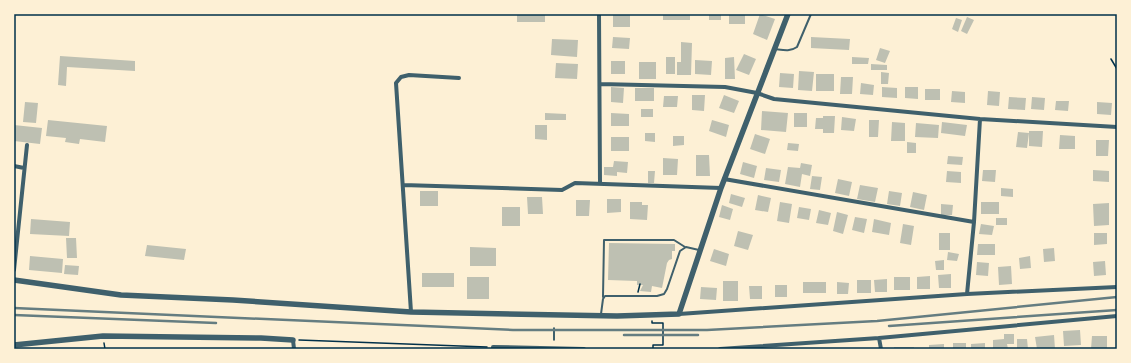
<svg xmlns="http://www.w3.org/2000/svg" width="1131" height="363" font-family="Raleway,sans-serif">
<style>
.building{fill:#bec0b2}
.lines{fill:none;stroke-linecap:round;stroke-linejoin:round}
.path{stroke:#003049;stroke-width:1.5}
.service{stroke:#3f606c;stroke-width:2}
.minor{stroke:#3f606c;stroke-width:4}
.tertiary{stroke:#3f606c;stroke-width:5.5}
.rail{stroke:#657d81;stroke-width:2.5}
.neatline{fill:none;stroke:#003049;stroke-width:1.5}
</style>
<rect width="100%" height="100%" fill="#fdf0d5"/>
<!-- building -->
<path class="building" d="M517 14H545V22H517Z
M613 14H630V27H613Z
M663 14H690V20H663Z
M709 14H721V20H709Z
M729 14H745V24H729Z
M760 14 775 19 767 40 753 34Z
M967 17 974 20 967 34 961 31Z
M956 18 962 20 958 32 952 29Z
M613 37 630 38 629 49 612 48Z
M811 37 850 39 849 50 811 48Z
M552 39 578 40 577 57 551 55Z
M681 42 692 43 691 75H677V62H681Z
M880 48 890 51 885 63 876 60Z
M744 54 756 59 749 75 736 70Z
M60 56 135 61V71L67 67 66 86 58 85Z
M666 57H675V74H666Z
M734 57 735 79H725V58Z
M852 57 869 58 868 64H852Z
M695 60 712 61 711 75 695 74Z
M611 61H625V74H611Z
M639 62H656V79H639Z
M556 63 578 64 577 79 555 78Z
M871 64 887 65V70H871Z
M799 71 814 72 812 91 798 90Z
M881 72 889 73 888 84H881Z
M780 73 794 74 793 88 779 87Z
M816 74H834V91H816Z
M841 77H853L852 94H840Z
M861 83 874 85 873 95 860 94Z
M611 87 624 88 623 103 611 102Z
M882 87 897 88V98L882 97Z
M905 87H918V99L905 98Z
M635 88H654V101H635Z
M925 89H940V100H925Z
M952 91 965 92V103L951 102Z
M988 91 1000 92 999 106 987 105Z
M692 95H705L704 111 692 110Z
M724 95 739 101 734 113 719 108Z
M664 96H678L677 107H663Z
M1009 97 1026 98 1025 110 1008 109Z
M1032 97 1045 98 1044 110 1031 109Z
M1056 101H1069L1068 111 1055 110Z
M25 102 38 103 36 123 23 122Z
M1097 102 1112 103 1111 115 1097 114Z
M641 109H653V117H641Z
M762 111 788 113 786 132 761 130Z
M545 113 566 114V120H545Z
M611 113 629 114V126H611Z
M794 113H807V127H794Z
M823 116H835L834 133H823V129H815L816 118H823Z
M842 117 856 119 854 131 841 130Z
M48 120 107 126 105 142 80 139 79 144 65 142 66 138 46 136Z
M712 120 729 125 726 137 709 131Z
M869 120H879L878 137H869Z
M892 122 905 123V141H891Z
M942 122 967 125 965 136 941 133Z
M916 123 939 125 938 138 915 137Z
M14 125 42 128 40 144 14 141Z
M535 125H547V140L535 139Z
M1029 131H1043L1042 147 1029 146Z
M1018 132 1029 133 1027 148 1016 147Z
M645 133H655V142L645 141Z
M755 134 770 139 765 154 750 149Z
M1060 135 1075 136V149H1059Z
M673 136H684V145L673 146Z
M611 137H629V151H611Z
M1096 140H1109L1108 156H1096Z
M907 142 916 143V153H907Z
M788 143 799 144 798 151 787 150Z
M696 155H709L710 176H696Z
M948 156 963 157 962 165 947 164Z
M663 158 678 159 677 175H663Z
M614 161 628 162 627 173 617 172V176L604 175V167H613Z
M743 162 757 166 754 178 740 174Z
M801 163 812 165 810 176 802 174 800 187 785 184 788 167 800 168Z
M766 168 781 170 779 182 764 180Z
M983 170H996L995 182 982 181Z
M1093 170 1109 171V182L1093 181Z
M648 171H655L654 183H648Z
M947 171 961 172V183L946 182Z
M812 176 822 177 820 190 810 189Z
M838 179 852 182 849 196 835 193Z
M860 185 878 188 875 202 857 199Z
M1001 188 1013 189V197L1001 196Z
M420 191H438V206H420Z
M889 191 902 193 900 206 887 204Z
M913 192 927 195 924 210 910 207Z
M731 194 745 198 742 207 729 203Z
M758 195 771 198 768 212 755 210Z
M527 197H542L543 214H528Z
M607 199H621V212L607 213Z
M576 200H590L589 216H576Z
M630 202H642V205H648L647 220 630 219Z
M780 202 792 204 789 223 777 221Z
M981 202H999V214H981Z
M1109 203V225L1094 226 1093 204Z
M941 204 953 205 952 215H941Z
M722 205 733 209 730 220 719 217Z
M502 207H520V226H502Z
M799 207 811 209 809 220 797 218Z
M819 210 831 213 828 225 816 223Z
M837 212 848 215 843 234 833 231Z
M855 217 867 219 864 233 852 230Z
M996 218H1007V225H996Z
M31 219 70 222 69 236 30 234Z
M874 219 891 223 889 235 872 232Z
M903 224 914 226 911 245 900 243Z
M981 224 994 226 992 235 979 234Z
M738 231 753 235 748 250 734 246Z
M939 233H950V250H939Z
M1094 233H1107V244L1094 245Z
M66 238H76L77 258H67Z
M609 243 675 244V251H672V259L669 260 667 263 662 288 652 286 651 292 640 291 643 285H637V281L608 280Z
M978 244H995V255H977Z
M147 245 186 249 184 260 145 256Z
M470 247 496 248V266H470Z
M1054 248 1055 261 1044 262 1043 249Z
M714 249 729 254 726 266 710 261Z
M948 252 959 254 957 261 947 260Z
M30 256 63 259 62 273 29 270Z
M1030 256 1031 268 1020 269 1019 258Z
M944 260V270H936L935 261Z
M1105 261 1106 275 1094 276 1093 262Z
M977 262 989 263 988 276 976 275Z
M65 265 79 266 78 275 64 274Z
M1011 266 1012 284 999 285 998 267Z
M422 273H454V287H422Z
M951 274V288H939L938 275Z
M930 276V289H917V277Z
M467 277H489V299H467Z
M894 277H910V290H894Z
M887 279V292H875L874 280Z
M857 280H871V293H857Z
M723 281H738V301H723Z
M803 282H826V293H803Z
M837 282 849 283 848 294H837Z
M775 285H787V297H775Z
M749 286H762V299H750Z
M701 287 717 288 716 300 700 299Z
M1080 330 1081 345 1064 346 1063 331Z
M1004 334H1014V344H1007L1008 349H993V340L1004 339Z
M1054 335 1055 349H1037L1035 337Z
M1092 336H1107V349H1091Z
M1017 339H1027L1028 349H1017Z
M953 343H966V349H953Z
M985 343V349H971V344Z
M944 344V349H929V345Z
M894 347H914V349H894Z"/>
<g class="lines">
<!-- path -->
<path class="path" d="M1111 59 1117 69
M638 292 640 284
M652 321V323H663V345H653V349
M554 328V340
M299 340 487 347
M104 343 105 349"/>
<!-- service -->
<path class="service" d="M775 49C783 50 790 52 797 47L811 14
M603 297 604 240H674L685 247
M601 314 603 299 605 296H657L664 294 667 289 680 251 686 247 699 250"/>
<!-- minor -->
<path class="minor" d="M599 14 600 184
M600 84 725 87 757 93 774 99 980 119 1117 127
M14 166 24 168
M724 179 974 222
M403 185 562 190 575 183 721 188
M14 270 27 145
M967 294 974 222 980 119
M411 312 396 83 401 77 409 75 459 78
M679 314 967 294 1117 287
M879 338 881 349
M293 340 294 349
M493 349V347L584 349
M720 349 879 338 1117 316"/>
<!-- tertiary -->
<path class="tertiary" d="M14 280 121 295 233 300 411 312 617 316 679 314 721 188 788 14
M14 345 103 336 261 338 293 340"/>
<!-- rail -->
<path class="rail" d="M14 308 513 330H707L877 321 1117 297
M14 315 216 323
M889 326 1117 310
M624 335H698"/>
</g>
<!-- border -->
<rect width="1131" height="363" fill="none" stroke="#fdf0d5" stroke-width="30"/>
<rect x="15" y="15" width="1101" height="333" class="neatline"/>
</svg>
